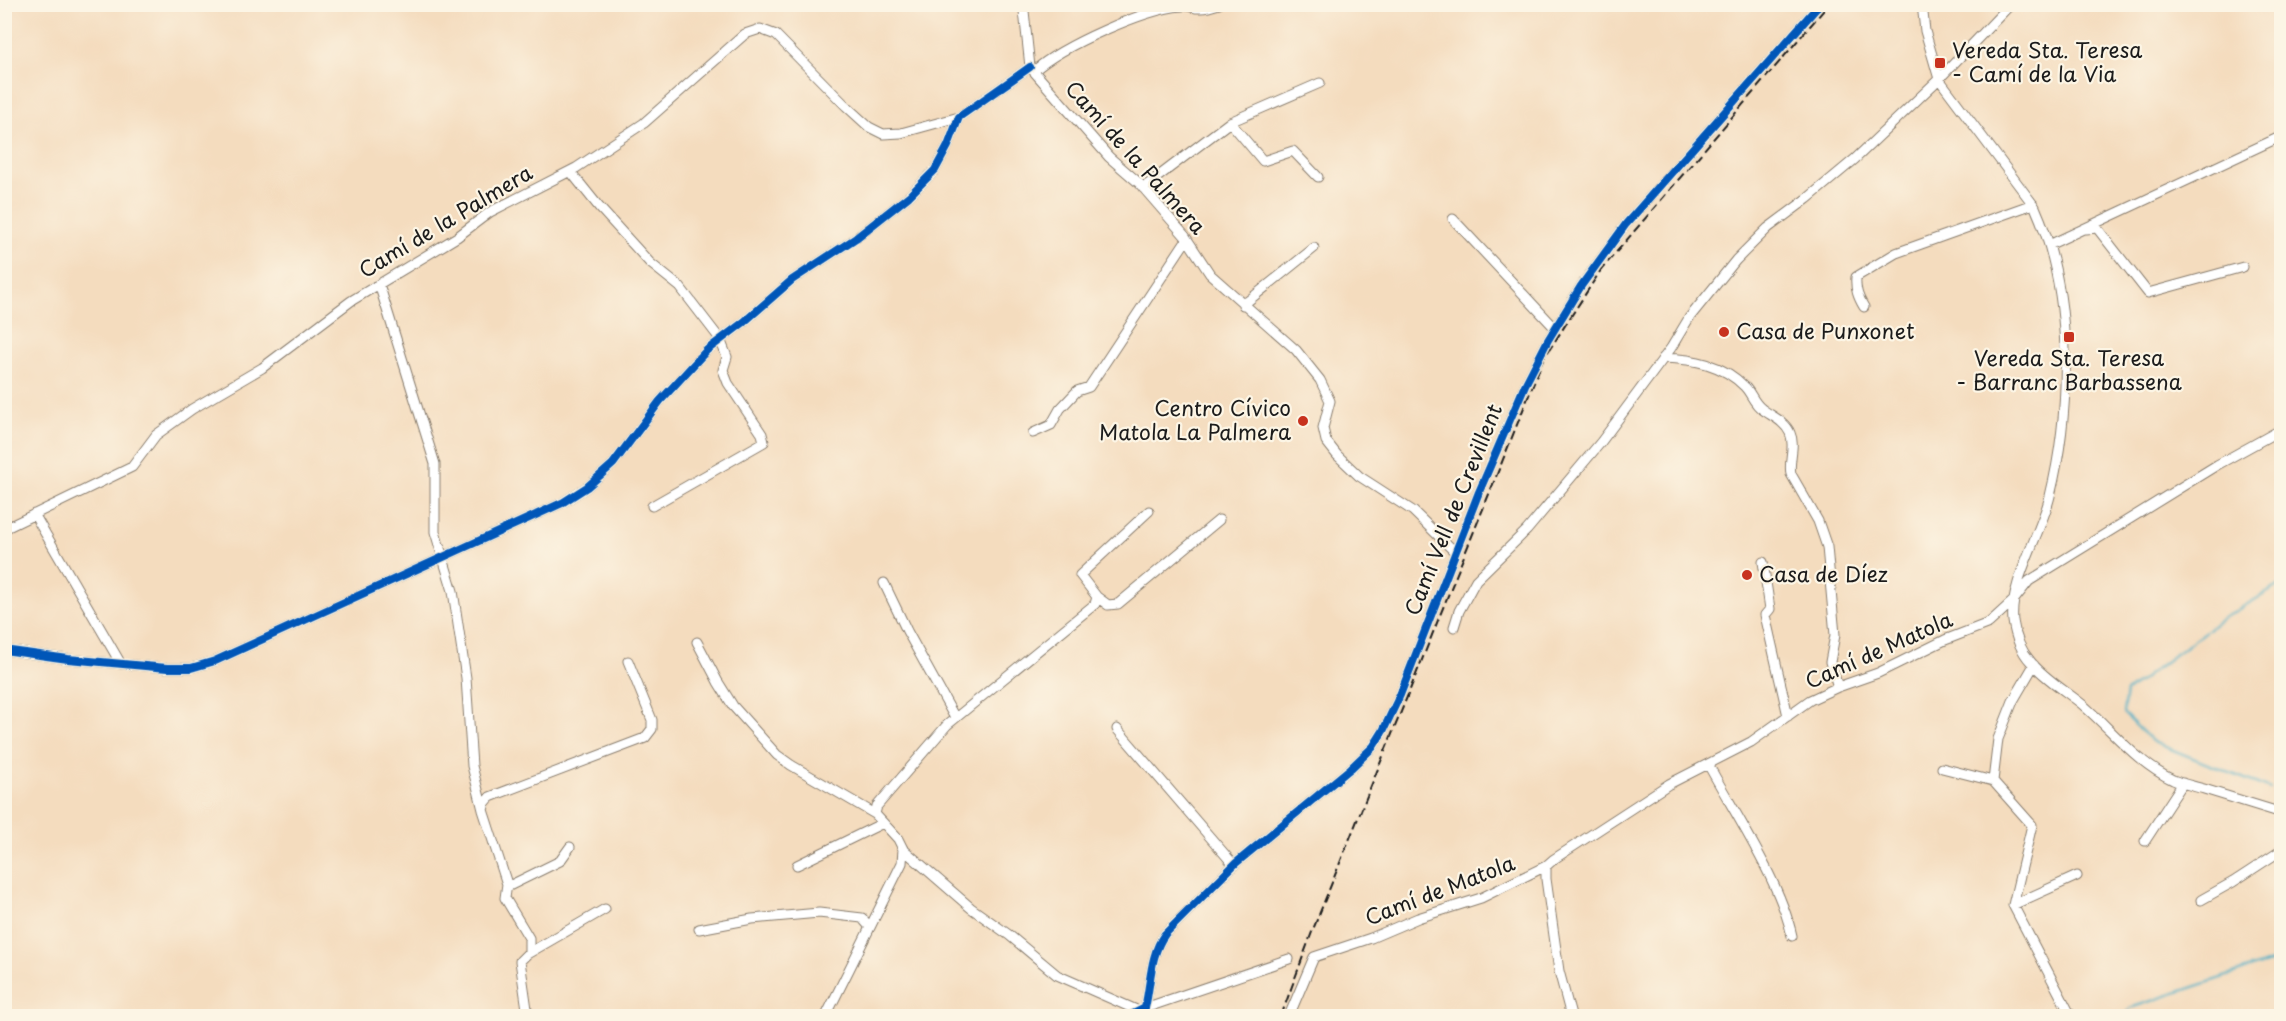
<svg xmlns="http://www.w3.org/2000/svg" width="2286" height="1021" font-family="'Playpen Sans',sans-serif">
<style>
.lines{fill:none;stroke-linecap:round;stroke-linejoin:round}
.stream{stroke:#47aec6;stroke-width:2}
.minor-casing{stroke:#887c6d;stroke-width:11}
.minor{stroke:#fff;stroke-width:9}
.rail{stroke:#1c1c1c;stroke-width:2;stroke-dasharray:9 4.5;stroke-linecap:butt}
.cycleway-casing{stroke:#fcf5e5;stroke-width:11}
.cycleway{stroke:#0057b8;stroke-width:8}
.poi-dot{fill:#c8321e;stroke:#fcf5e5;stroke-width:2}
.labels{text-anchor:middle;stroke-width:4.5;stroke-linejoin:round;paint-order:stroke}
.poi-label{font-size:21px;fill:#1c1c1c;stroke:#fcf5e5;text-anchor:start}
.street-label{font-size:21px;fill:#1c1c1c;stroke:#fcf5e5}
</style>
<rect width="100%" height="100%" fill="#fcf5e5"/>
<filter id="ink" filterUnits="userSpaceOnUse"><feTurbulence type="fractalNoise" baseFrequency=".0167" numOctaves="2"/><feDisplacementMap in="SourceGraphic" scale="12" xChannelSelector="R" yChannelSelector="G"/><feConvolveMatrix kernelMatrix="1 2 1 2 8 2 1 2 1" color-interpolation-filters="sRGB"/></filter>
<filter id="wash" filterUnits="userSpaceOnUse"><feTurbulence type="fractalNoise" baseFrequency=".008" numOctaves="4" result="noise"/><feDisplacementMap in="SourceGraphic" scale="24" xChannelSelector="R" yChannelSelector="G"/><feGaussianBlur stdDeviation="1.35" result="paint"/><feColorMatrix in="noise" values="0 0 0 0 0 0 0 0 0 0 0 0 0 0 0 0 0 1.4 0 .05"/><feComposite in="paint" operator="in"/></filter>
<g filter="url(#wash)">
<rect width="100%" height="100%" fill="#f4dcbe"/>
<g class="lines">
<!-- stream -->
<path class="stream" d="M2270 789 2153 742 2123 713 2126 692 2220 620 2282 584
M2125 1016 2130 1008 2282 958"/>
</g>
</g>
<g filter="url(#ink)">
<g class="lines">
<defs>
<path id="minor" d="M1021 4 1024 11 1030 67 1109 157 1139 183 1185 236 1210 274 1296 350 1320 380 1330 401 1323 428 1326 441 1337 455 1359 476 1413 511 1455 552
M1922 4 1925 31 1939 79 2035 207C2073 292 2072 406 2050 496 2041 534 2009 583 2013 621 2015 635 2021 651 2031 662 2045 679 2066 691 2083 705 2113 731 2137 763 2173 780 2183 784 2194 786 2204 789 2230 797 2256 805 2282 813
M1034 71C1062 46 1144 9 1182 6 1189 5 1195 9 1201 8 1207 8 1213 6 1219 4
M1230 122 1263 161 1293 151 1318 177
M570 171 599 207 650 263 680 287 720 339 727 357 723 370 728 383 762 434 764 442 652 506
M1143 188 1230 122 1320 83
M1453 219 1555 328
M2086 229 2097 228 2148 293 2243 267
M2049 245 2282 136
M379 284 435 464V532L453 591 466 678 472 766 483 810
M1243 305 1314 248
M1864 307C1858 297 1855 289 1856 277L1896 253 2033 204
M1663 358C1694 359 1723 364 1745 387 1751 393 1754 404 1762 409 1771 416 1785 421 1790 433 1796 446 1788 460 1791 474L1818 521 1827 547 1835 635 1830 662 1838 687
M1033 433 1051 425 1060 409 1077 391 1089 387 1187 239
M34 514 121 664
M4 529 132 467 156 435 192 409 262 368 351 301 457 237 490 212 576 168 644 123 745 34 760 29 776 35 846 106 869 127 883 134 901 133 959 117
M1763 562 1770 609 1765 615 1788 716
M884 583 907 631 955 718
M1097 597 1108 605 1118 604 1219 520
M1454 627 1459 611 1476 580 1527 530 1601 442 1671 348 1689 318 1736 260 1768 228 1807 199 1855 159 1939 79 2011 4
M697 642 718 682 733 706 777 755 791 765 875 814
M4 650 68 659 167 668H191L215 661 562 503 587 487 613 464 660 401 707 350 744 322 792 280 856 238 909 196 935 170 948 146 959 117 1030 67
M2034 665 2013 701 1998 739 1993 781 2032 825 2013 905 2071 1016
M1117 729 1234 865
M1708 764C1735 814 1780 881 1792 936
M1942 768 1993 781
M2145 841 2183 783
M903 849 971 908 1009 935 1057 975 1139 1011
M797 865 883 823
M1546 866V879L1559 971 1571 1016
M507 887 560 861 570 847
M2201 900 2233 882 2282 850
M2013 905 2077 876
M699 929 752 919 819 913 862 918 870 927
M527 954 605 909
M1145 1008 1289 959
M528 1016 520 961 529 952V938L505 898 507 884 483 810 485 803 490 797 645 738 652 729V720L628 661
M826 1016 902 863 903 849 898 839 875 814 877 806 947 725 1095 604 1097 597 1080 575 1149 511
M1129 1016 1145 1008C1151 983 1150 954 1165 934L1236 863 1351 768 1373 747 1383 731 1400 695 1479 492 1525 385 1548 340 1581 286 1626 224 1820 4
M1289 1016 1314 957 1371 938 1418 918 1481 898 1546 866 1554 859 1669 784 1751 742 1810 700 1838 687 1878 673 1945 640 1989 623 2013 601 2029 581 2217 465 2282 429"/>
</defs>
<!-- minor casing -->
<use href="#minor" class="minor-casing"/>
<!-- minor -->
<use href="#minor" class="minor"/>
<!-- rail -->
<path class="rail" d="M1281 1016 1312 932 1544 358 1601 270 1829 4"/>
<defs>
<path id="cycleway" d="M4 650 68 659 167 668H191L215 661 562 503 587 487 613 464 660 401 707 350 744 322 792 280 856 238 909 196 935 170 948 146 959 117 1030 67
M1129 1016 1145 1008C1151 983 1150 954 1165 934L1236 863 1351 768 1373 747 1383 731 1400 695 1479 492 1525 385 1548 340 1581 286 1626 224 1820 4"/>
</defs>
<!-- cycleway casing -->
<use href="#cycleway" class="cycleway-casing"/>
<!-- cycleway -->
<use href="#cycleway" class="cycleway"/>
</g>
</g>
<!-- markers -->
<g class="poi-dot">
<rect x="1934" y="57" width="12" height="12" rx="3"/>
<circle cx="1724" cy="332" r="6"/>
<rect x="2063" y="331" width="12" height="12" rx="3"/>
<circle cx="1303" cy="421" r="6"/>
<circle cx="1747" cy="575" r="6"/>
</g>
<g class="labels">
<!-- poi labels -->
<g class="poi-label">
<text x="1952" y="58">Vereda Sta. Teresa<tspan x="1952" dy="24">- Camí de la Via</tspan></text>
<text x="1736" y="339">Casa de Punxonet</text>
<text x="2069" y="366" text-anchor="middle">Vereda Sta. Teresa<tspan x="2069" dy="24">- Barranc Barbassena</tspan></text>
<text x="1291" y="416" text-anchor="end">Centro Cívico<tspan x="1291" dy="24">Matola La Palmera</tspan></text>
<text x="1759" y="582">Casa de Díez</text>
</g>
<!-- street labels -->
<g class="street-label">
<text transform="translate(1135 158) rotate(48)" y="7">Camí de la Palmera</text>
<text transform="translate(446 222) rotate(-31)" y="7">Camí de la Palmera</text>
<text transform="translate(1454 510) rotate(-68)" y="7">Camí Vell de Crevillent</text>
<text transform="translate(1879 651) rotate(-24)" y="7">Camí de Matola</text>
<text transform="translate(1440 891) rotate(-21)" y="7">Camí de Matola</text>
</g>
</g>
<!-- margin -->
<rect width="2286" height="1021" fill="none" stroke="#fcf5e5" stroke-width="24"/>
</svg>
